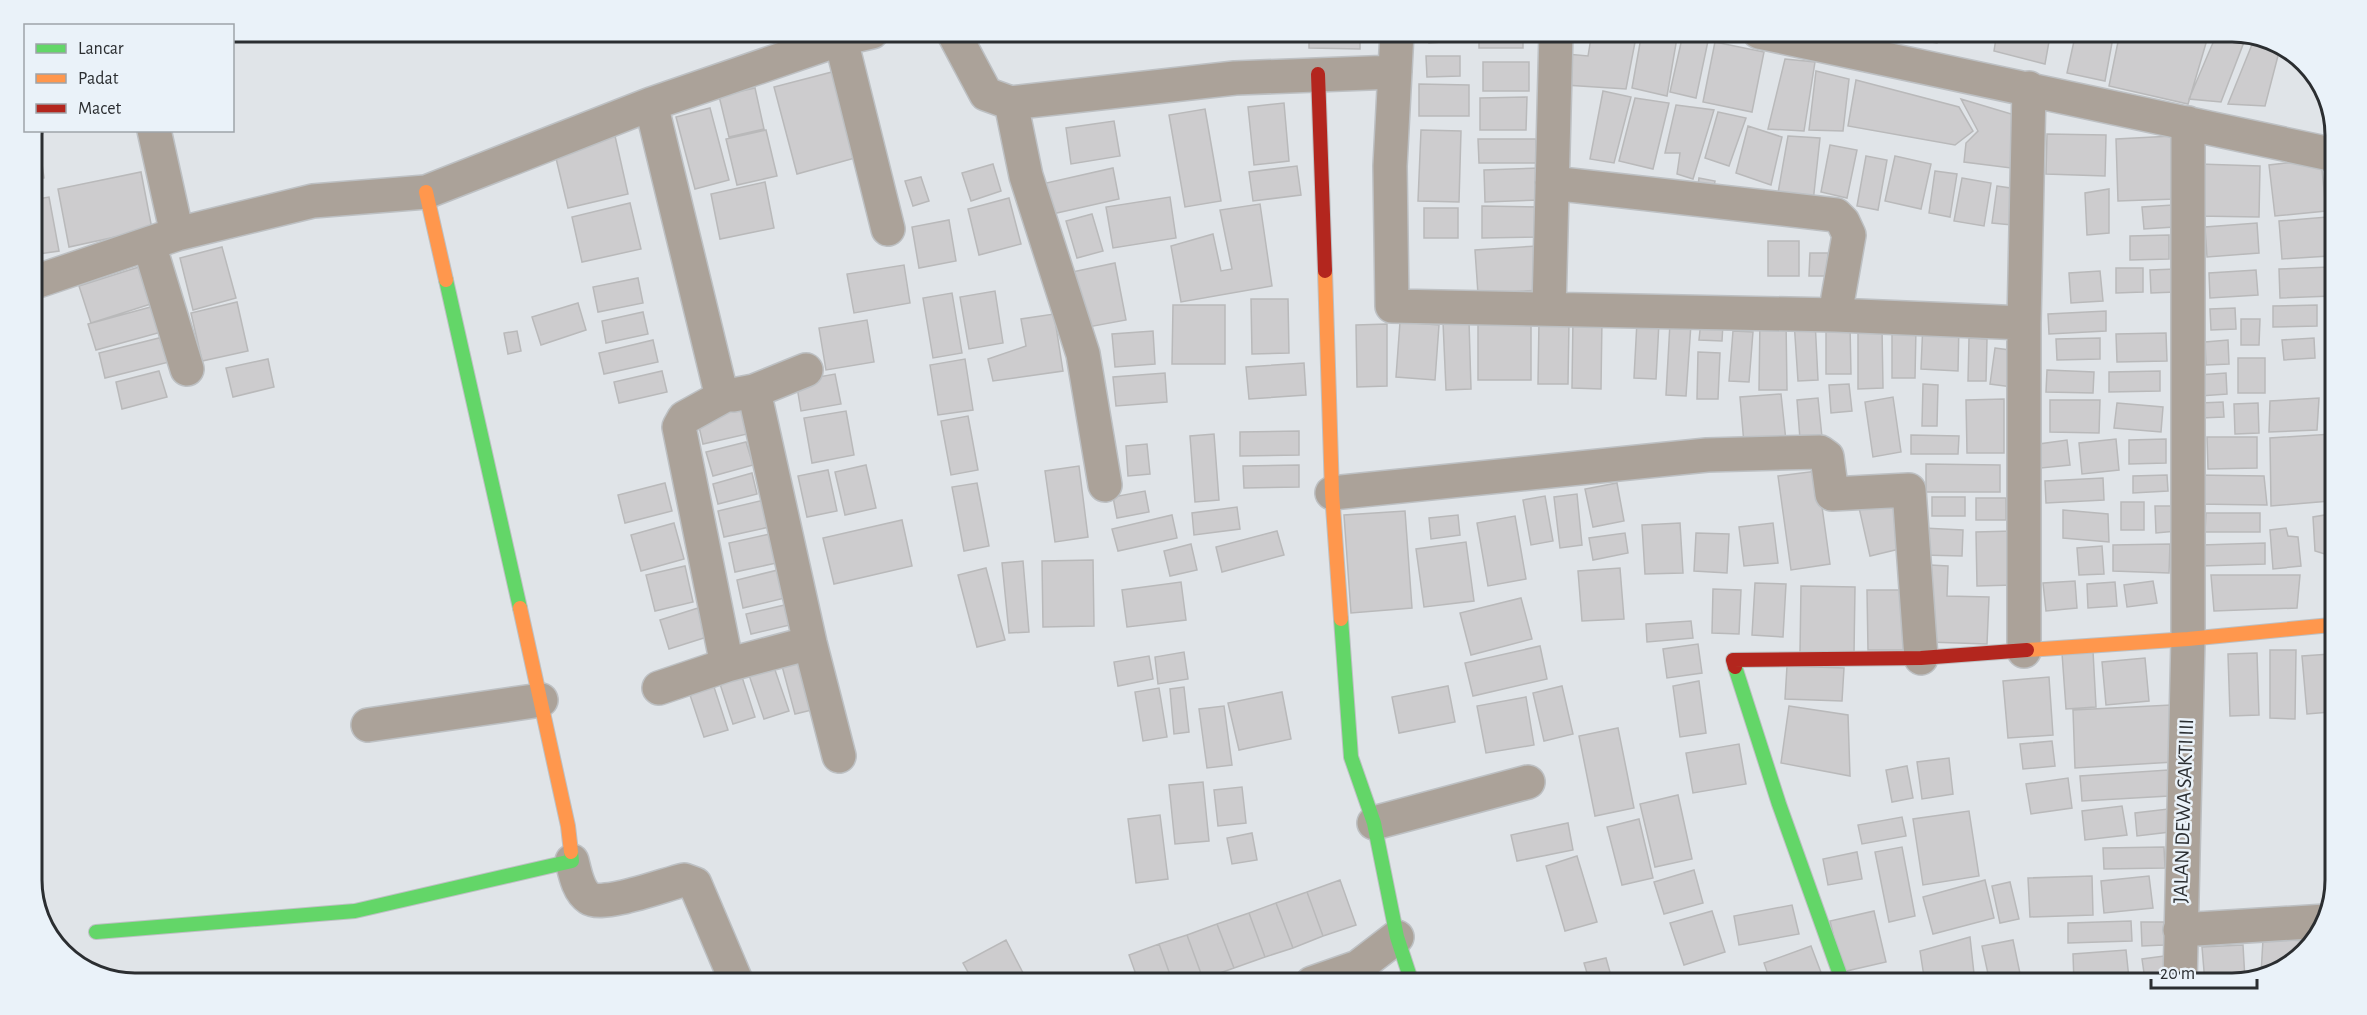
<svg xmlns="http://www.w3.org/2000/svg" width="2367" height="1015" font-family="'Alegreya Sans',sans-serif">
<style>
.building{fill:#cdccce;stroke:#b9b9ba;stroke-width:1.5}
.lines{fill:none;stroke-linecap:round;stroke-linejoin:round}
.street-casing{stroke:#bdc0c3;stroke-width:36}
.fast-casing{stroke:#bdc0c3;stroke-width:16}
.slow-casing{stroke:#bdc0c3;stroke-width:16}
.jam-casing{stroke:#bdc0c3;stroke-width:16}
.street{stroke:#aba299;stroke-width:33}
.fast{stroke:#63d668;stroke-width:14}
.slow{stroke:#ff974d;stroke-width:14}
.jam{stroke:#b3261e;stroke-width:14}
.labels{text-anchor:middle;stroke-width:5;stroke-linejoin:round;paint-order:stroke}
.street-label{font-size:21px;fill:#2b2e31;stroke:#eaf2f9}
.rim{fill:none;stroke:#2b2e31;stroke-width:3}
</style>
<rect width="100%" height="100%" fill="#e0e4e8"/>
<!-- building -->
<path class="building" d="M1309 32H1360V49L1309 48Z
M1428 32H1469L1470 40 1429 43Z
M1479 32H1523V48H1479Z
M1592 32H1637L1626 89 1565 85 1567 54 1588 56Z
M1642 32H1678L1667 96 1632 88Z
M1887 32H1940L1937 43 1887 35Z
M1997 32H2035L2050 36 2045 64 1994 51Z
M2076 32H2114L2105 81 2067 73Z
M2120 32 2209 33 2188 104 2109 86Z
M1683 34 1708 41 1696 98 1670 92Z
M2215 38 2244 42 2221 102 2189 99Z
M1715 42 1764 52 1752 112 1703 102Z
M2253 42 2280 48 2265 106 2228 104Z
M1426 56H1460V76L1427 77Z
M1785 59 1815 62 1804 131 1768 129Z
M1483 62H1529V91H1483Z
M1816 71 1849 79 1843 131 1809 130Z
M832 72 855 158 797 174 774 87Z
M1856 80 1959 107 1973 131 1955 145 1848 126Z
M1419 84 1469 85V116H1419Z
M755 88 764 129 729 137 719 96Z
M1603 91 1631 97 1614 163 1590 159Z
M1527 97 1526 130H1480V98Z
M1635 98 1669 103 1653 169 1619 161Z
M1961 99 2018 116 2011 168 1964 162 1966 143 1978 131Z
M1284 103 1289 161 1254 165 1248 107Z
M1676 105 1714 110 1693 179 1677 174 1680 153H1665Z
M710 108 729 180 695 189 676 117Z
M1205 109 1221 201 1185 207 1169 115Z
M1718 112 1746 118 1729 166 1705 158Z
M1114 121 1120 156 1071 164 1066 128Z
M1748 126 1782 137 1771 185 1736 173Z
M32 130H37L44 178 32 180Z
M766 130 777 176 737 185 726 139Z
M1421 130 1461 131 1459 202 1418 201Z
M2047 134 2106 135 2105 176 2046 174Z
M615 136 628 194 568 208 554 150Z
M1788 136 1820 138 1813 202 1778 193Z
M2172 136 2175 199 2118 201 2116 139Z
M1478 139H1536V163H1479Z
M1830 145 1857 150 1847 198 1821 192Z
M1866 156 1887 160 1878 210 1857 206Z
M1895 156 1931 164 1921 209 1885 201Z
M2321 159 2326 211 2275 216 2269 165Z
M993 164 1001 191 971 201 962 173Z
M2199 164 2260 166 2259 217 2197 216Z
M1297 166 1301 195 1253 201 1249 172Z
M1113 168 1119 199 1039 217 1033 186Z
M1541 168V200L1485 202 1484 170Z
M1935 171 1957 174 1950 217 1929 213Z
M141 172 152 229 69 247 58 189Z
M921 177 929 201 913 206 905 181Z
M1699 178 1715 181 1712 197 1697 194Z
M1962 178 1991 183 1984 226 1954 221Z
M765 182 774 228 720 239 711 194Z
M1997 186 2017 189 2012 225 1992 223Z
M2109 189V233L2087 235 2085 193Z
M49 197 59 251 32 255V200Z
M1170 197 1176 238 1113 248 1106 207Z
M1009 198 1021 244 979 255 968 209Z
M630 203 641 249 582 262 572 217Z
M1260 204 1272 286 1181 302 1171 246 1213 234 1221 271 1232 269 1220 210Z
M2173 205 2174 227 2144 229 2142 207Z
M1482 206 1540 207V237L1482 238Z
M1424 208H1458V238H1424Z
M1092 214 1103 251 1077 258 1066 221Z
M2327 217 2329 256 2282 259 2279 221Z
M949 220 956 261 919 268 912 227Z
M2257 223 2259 253 2207 257 2205 227Z
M2169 235V259L2130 260V236Z
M1768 241H1799V276H1768Z
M1537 246 1541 290 1478 294 1475 250Z
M222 247 236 298 193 310 180 258Z
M1810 253H1828V276H1809Z
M1115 263 1126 320 1083 328 1072 272Z
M904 265 910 303 854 313 847 274Z
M142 266 154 303 91 323 79 286Z
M2330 267 2332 296 2280 298 2279 269Z
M2116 268H2143V292L2116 293Z
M2175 269 2176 292 2151 293 2150 270Z
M2256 270 2258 295 2210 298 2209 273Z
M2100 271 2103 301 2071 303 2069 273Z
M638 278 643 303 598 312 593 287Z
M995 291 1003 343 969 349 960 297Z
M952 293 962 353 933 358 923 298Z
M1251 299H1288L1289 353 1252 354Z
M237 302 248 351 202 361 191 313Z
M578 303 586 330 541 345 532 317Z
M158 305 165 331 96 350 88 324Z
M1173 305H1225V364H1172Z
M2317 305V326L2273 327V306Z
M2235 308 2236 329 2211 330 2210 309Z
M2106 311V331L2049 334 2048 314Z
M643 312 648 334 606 343 602 321Z
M1054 314 1063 371 993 381 988 359 1026 346 1021 319Z
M1573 318 1602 319 1601 389 1572 388Z
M1760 319H1786L1787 390H1759Z
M2241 319H2260L2259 345H2241Z
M867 320 874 362 826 370 819 328Z
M1539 320 1569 321 1568 384H1538Z
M1815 320 1818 380 1798 381 1794 321Z
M1469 321 1471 389 1446 390 1443 322Z
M1637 321 1659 322 1656 379 1634 378Z
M1701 321 1723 323 1722 341 1699 340Z
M1400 322 1439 325 1435 380 1396 377Z
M1923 322 1959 323 1958 371 1921 369Z
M1478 323 1531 324V380H1478Z
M1670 323 1691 324 1686 396 1666 395Z
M1387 324V386L1357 387 1356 325Z
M1826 325H1850L1851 374H1826Z
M1858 327H1882L1883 388 1858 389Z
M1892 327H1916L1915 378H1892Z
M517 331 521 351 508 354 504 333Z
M1153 331 1155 364 1115 367 1112 334Z
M1733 331 1753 332 1749 382 1729 381Z
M2166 333 2167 361 2117 362 2116 334Z
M163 337 169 362 105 378 99 353Z
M1969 338 1987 339 1986 381H1968Z
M2100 338V359L2057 360 2056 339Z
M2314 338 2315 358 2284 360 2282 340Z
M653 340 658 362 604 374 599 353Z
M2228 340 2229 364 2206 365 2205 342Z
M1995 348 2017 351 2012 387 1990 384Z
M1698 352 1720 353 1718 399H1697Z
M2238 358H2265V393H2238Z
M268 359 274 387 233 397 226 368Z
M965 359 973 410 938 415 930 365Z
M1304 363 1306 395 1249 399 1246 367Z
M2047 370 2094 372 2093 393 2046 392Z
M159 371 167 397 122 409 116 382Z
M662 371 667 392 619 403 614 382Z
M2160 371V391L2109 392V372Z
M1165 373 1167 402 1116 406 1113 377Z
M2226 373 2227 394 2200 396 2198 375Z
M835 374 841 404 801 411 796 381Z
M1849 384 1852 411 1831 413 1829 385Z
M1923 384 1938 385 1937 426H1922Z
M1781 394 1786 441 1744 444 1740 397Z
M1893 397 1901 452 1873 457 1865 402Z
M1818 398 1822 437 1800 439 1797 400Z
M2319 398 2317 430 2269 432 2270 401Z
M2004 399V453H1967L1966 400Z
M2050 400H2100L2099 433 2050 432Z
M2223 402 2224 417 2201 418 2200 403Z
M2117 403 2163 407 2161 432 2114 428Z
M2258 403 2259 433 2235 434 2234 404Z
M741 408 747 434 703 444 697 418Z
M846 411 854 455 812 463 804 418Z
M968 416 978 470 951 475 941 421Z
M1299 431V455L1240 456V432Z
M1214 434 1219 500 1195 502 1190 436Z
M2332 434 2330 501 2271 506 2270 438Z
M1911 435 1959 436 1958 454H1911Z
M2207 437H2257V468L2208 469Z
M2116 439 2119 470 2082 474 2079 443Z
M2166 439V463L2129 464V440Z
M2067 440 2070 465 2041 468 2039 444Z
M746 442 753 465 713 476 706 452Z
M1147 444 1150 474 1128 476 1126 446Z
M1926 464 2000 465V492H1926Z
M866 465 876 508 845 515 835 472Z
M1299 465V487L1244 488 1243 466Z
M1079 466 1088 537 1055 542 1045 471Z
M828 470 837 511 807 517 798 476Z
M1817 471 1830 564 1791 570 1778 476Z
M752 473 757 494 718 504 713 484Z
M2167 475 2168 491 2133 493V476Z
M2196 475 2264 476 2267 505 2195 504Z
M2103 478 2104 500 2046 503 2045 481Z
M665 483 672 511 625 523 618 495Z
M977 483 989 546 964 551 952 487Z
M1617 483 1624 521 1593 527 1585 489Z
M1145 491 1149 512 1117 518 1113 497Z
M1577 494 1582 545 1560 548 1554 497Z
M1895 495 1908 547 1870 556 1858 503Z
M1545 496 1553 541 1531 545 1523 500Z
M1932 497H1965V516H1932Z
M1976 498H2006V520H1976Z
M768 499 774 526 724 537 718 511Z
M2121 502H2144V530H2121Z
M2155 506H2176L2177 531 2156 533Z
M1237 507 1240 529 1194 535 1192 513Z
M2063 510 2108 514 2109 542 2063 538Z
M1405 511 1412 608 1351 613 1344 515Z
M2206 513H2260V532H2205Z
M2331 514 2328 555 2315 551 2313 517Z
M1172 515 1177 538 1118 551 1112 529Z
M1458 515 1460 535 1431 539 1429 518Z
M1515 516 1526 579 1488 586 1477 523Z
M902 520 912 566 834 584 823 538Z
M674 523 684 559 641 571 631 535Z
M1680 523 1683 573 1645 574 1642 525Z
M1773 523 1778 563 1744 566 1739 527Z
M1923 528 1963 530 1962 556 1922 555Z
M2286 528 2288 536 2298 537 2301 566 2273 569 2270 530Z
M1277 531 1284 555 1222 572 1216 547Z
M2013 531 2014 585 1977 586 1976 532Z
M774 533 781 562 735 572 729 543Z
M1625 533 1628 553 1593 560 1589 538Z
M1696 533 1729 534 1727 573 1694 571Z
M1466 542 1474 601 1424 607 1416 549Z
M2265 543V564L2202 566 2201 545Z
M1191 544 1197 570 1170 576 1164 551Z
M2170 544 2169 573 2113 571V545Z
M2102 546 2104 574 2079 575 2077 548Z
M1093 560 1094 626 1043 627 1042 561Z
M1023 561 1029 632 1009 633 1002 563Z
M1930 565 1948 566 1947 596 1989 597 1987 644 1928 642Z
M685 566 693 602 655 611 646 575Z
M786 568 793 596 743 608 737 580Z
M986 568 1005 640 977 647 958 575Z
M1620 568 1624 619 1582 621 1578 571Z
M2211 575H2300L2297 608 2214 611Z
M2075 581 2077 608 2046 611 2043 583Z
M2153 581 2157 603 2127 607 2124 585Z
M1181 582 1186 620 1127 627 1122 590Z
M2115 582 2117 606 2088 608 2087 584Z
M1755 583 1786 584 1783 637 1752 635Z
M1801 586 1855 587 1854 654 1800 653Z
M1713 589 1741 590 1739 634 1712 633Z
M1867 590H1908V650H1868Z
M1521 598 1532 639 1471 655 1460 613Z
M789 604 794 624 751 634 746 614Z
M698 608 707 637 669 649 660 620Z
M1691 621 1693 638 1647 642 1646 624Z
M1698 644 1702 673 1667 678 1663 649Z
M1540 646 1547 679 1473 696 1465 663Z
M2270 650H2296L2295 719 2270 718Z
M2093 651 2096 707 2066 709 2062 653Z
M1184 652 1188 679 1158 684 1155 657Z
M2257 653 2259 715 2230 716 2228 654Z
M2330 654V712L2307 714 2302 656Z
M1149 656 1153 679 1118 686 1114 662Z
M2145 658 2149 701 2106 705 2102 662Z
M807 660 820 708 795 714 782 666Z
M1787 666 1844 668 1842 701 1785 699Z
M774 667 789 711 764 719 749 675Z
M742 677 755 717 733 724 720 684Z
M2049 677 2053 735 2008 738 2003 681Z
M1699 681 1706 733 1680 737 1673 686Z
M713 684 728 730 704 737 689 692Z
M1448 686 1455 722 1399 733 1392 697Z
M1562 686 1573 734 1544 741 1533 693Z
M1184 687 1189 732 1174 734 1170 689Z
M1159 688 1167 737 1143 741 1135 692Z
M1282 692 1291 739 1239 750 1228 703Z
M1526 697 1534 745 1486 753 1477 706Z
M2171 705 2174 762 2075 768 2073 710Z
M1224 706 1232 765 1207 768 1199 709Z
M1789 706 1848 715 1850 776 1781 763Z
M1618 728 1634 808 1595 816 1579 736Z
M2052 741 2055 766 2023 769 2020 744Z
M1739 744 1746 784 1693 793 1686 753Z
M1949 758 1953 794 1922 799 1917 762Z
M1907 766 1913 798 1892 802 1886 770Z
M2168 770 2169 796 2082 801 2080 776Z
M2068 778 2072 808 2031 814 2026 784Z
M1203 782 1209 841 1175 844 1169 785Z
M1242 787 1246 823 1218 826 1214 790Z
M1678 795 1692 859 1655 867 1640 804Z
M2122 806 2127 835 2085 840 2082 811Z
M2168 809 2170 832 2137 836 2135 813Z
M1969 811 1979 876 1923 885 1913 819Z
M1160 815 1168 879 1136 883 1128 819Z
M1902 817 1906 836 1862 844 1858 825Z
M1639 819 1653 878 1622 885 1607 827Z
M1568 823 1573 850 1517 861 1511 835Z
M1252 833 1257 860 1232 864 1227 838Z
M1902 847 1915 916 1889 922 1875 852Z
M2164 847 2165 868 2104 869 2103 848Z
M1857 852 1862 879 1828 885 1823 859Z
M1577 856 1597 922 1565 931 1546 866Z
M1694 870 1703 903 1664 914 1654 882Z
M2092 876 2093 915 2030 917 2028 878Z
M2149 876 2153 908 2104 913 2101 881Z
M1340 880 1356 925 1323 936 1307 892Z
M1985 880 1994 918 1933 934 1923 897Z
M2010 882 2019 919 2000 923 1992 886Z
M1307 892 1323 936 1293 948 1276 903Z
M1276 903 1293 948 1265 957 1249 913Z
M1792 905 1799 934 1739 945 1734 916Z
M1712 911 1725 952 1684 965 1670 923Z
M1874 911 1886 962 1842 972 1830 921Z
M1249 913 1265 957 1234 968 1217 924Z
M2131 921 2132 941 2068 943V923Z
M2141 922H2164V945L2142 946Z
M1217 924 1234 968 1203 979 1187 935Z
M1187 935 1203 979 1191 983H1173L1159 944Z
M1970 937 1975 983H1925L1920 951Z
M2263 939 2310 941 2290 966 2261 975Z
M1006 940 1023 973 1002 983H974L963 963Z
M2013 940 2022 983H1990L1982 946Z
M1159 944 1173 983H1139L1129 955Z
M2243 945 2245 980 2232 983H2205L2202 947Z
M1811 946 1825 983H1771L1764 963Z
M2126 950 2129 979 2074 983 2073 954Z
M2164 956 2167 977 2145 980 2142 959Z
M1606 958 1613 983H1590L1584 963Z
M1910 973 1913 983H1863Z"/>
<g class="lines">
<defs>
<path id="street" d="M839 32 888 229
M953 32 986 94 1011 103 1235 78 1395 72
M1397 32 1390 166 1392 306 1835 315 2024 323
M1759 32 2335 155
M1011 103 1026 176 1083 354 1105 485
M651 104 722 397 684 418 679 427 727 665
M154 130 177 234
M1552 183 1836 215 1843 222 1849 235 1835 315
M149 244 187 369
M32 283 177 234 313 201 426 192 651 104 841 39 872 32
M1549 309 1556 32
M754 391 810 643 839 756
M733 395 754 391 806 370
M1332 493 1707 455 1820 452 1827 457 1832 494 1909 490 1921 658
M2024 651V323L2029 88
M659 688 727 665 810 643
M368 725 541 700
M1374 823 1528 782
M572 861C575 873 578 891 589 898 603 908 666 884 684 880L695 884 737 983
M2180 930 2326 921
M1312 983 1358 967 1397 937
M2180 983 2188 639V123"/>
<path id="fast" d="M446 280 520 608
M1341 619 1351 757 1374 823 1397 937 1412 983
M1735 667 1779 804 1843 983
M96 932 355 911 572 861 571 852"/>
<path id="slow" d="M426 192 446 280
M1325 271 1332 493 1341 619
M520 608 568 826 571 852
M2027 650 2188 639 2331 625"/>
<path id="jam" d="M1318 74 1325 271
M1735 667 1733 660 1921 658 2027 650"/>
</defs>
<!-- street casing -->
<use href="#street" class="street-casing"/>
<!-- fast casing -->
<use href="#fast" class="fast-casing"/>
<!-- slow casing -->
<use href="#slow" class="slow-casing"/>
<!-- jam casing -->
<use href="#jam" class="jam-casing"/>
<!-- street -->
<use href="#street" class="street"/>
<!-- fast -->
<use href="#fast" class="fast"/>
<!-- slow -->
<use href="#slow" class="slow"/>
<!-- jam -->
<use href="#jam" class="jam"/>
</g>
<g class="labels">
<!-- street labels -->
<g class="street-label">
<text transform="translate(2183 811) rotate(-88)" y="7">JALAN DEWA SAKTI III</text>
</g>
</g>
<!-- crop -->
<path d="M0 0H2367V1015H0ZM135 42H2232A93 93 0 0 1 2325 135V880A93 93 0 0 1 2232 973H135A93 93 0 0 1 42 880V135A93 93 0 0 1 135 42Z" fill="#eaf2f9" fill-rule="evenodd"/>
<path class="rim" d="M135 42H2232A93 93 0 0 1 2325 135V880A93 93 0 0 1 2232 973H135A93 93 0 0 1 42 880V135A93 93 0 0 1 135 42Z"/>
<!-- legend -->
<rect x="24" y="24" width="210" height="108" fill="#eaf2f9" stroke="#9ea4a9" stroke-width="1.5"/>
<rect x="36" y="44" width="30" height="9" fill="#63d668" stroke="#9ea4a9" stroke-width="1.5"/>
<text x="78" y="54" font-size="18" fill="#2b2e31">Lancar</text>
<rect x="36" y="74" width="30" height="9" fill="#ff974d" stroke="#9ea4a9" stroke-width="1.5"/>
<text x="78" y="84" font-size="18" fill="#2b2e31">Padat</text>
<rect x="36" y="104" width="30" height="9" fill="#b3261e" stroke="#9ea4a9" stroke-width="1.5"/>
<text x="78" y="114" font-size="18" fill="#2b2e31">Macet</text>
<!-- scale -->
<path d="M2151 979v9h106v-9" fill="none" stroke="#2b2e31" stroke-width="3"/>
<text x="2160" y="979" font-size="18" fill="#2b2e31" stroke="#eaf2f9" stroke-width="4.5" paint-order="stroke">20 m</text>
</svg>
